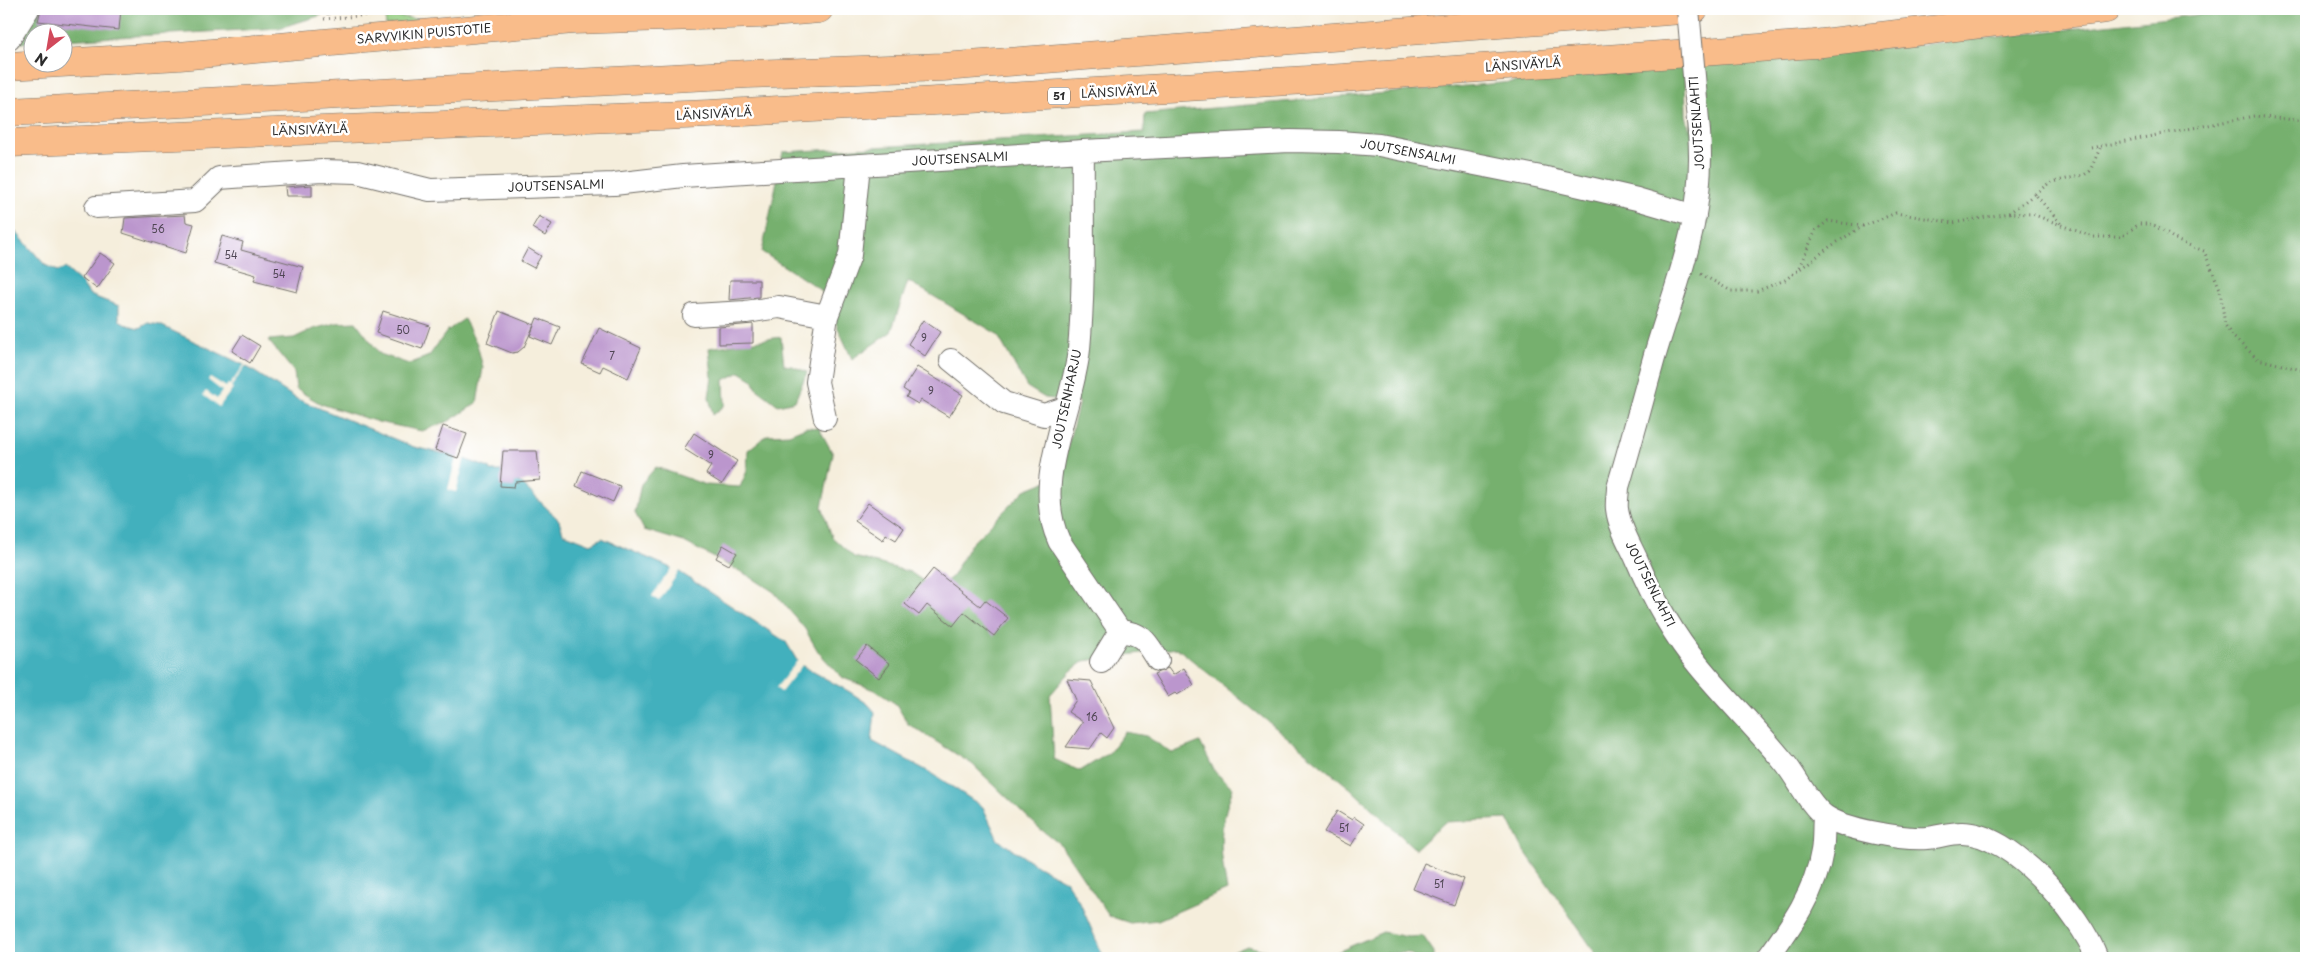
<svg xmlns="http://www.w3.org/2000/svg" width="2315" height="967" font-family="'Playpen Sans',sans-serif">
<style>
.green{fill:#93cc7f;stroke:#5f7c55}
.forest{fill:#76b06e;stroke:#506e4c}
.water{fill:#42b0bd;stroke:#366e74}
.pier{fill:#f5eedc}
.building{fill:#bb96cd}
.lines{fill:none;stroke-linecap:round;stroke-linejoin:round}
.minor-casing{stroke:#726f69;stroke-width:24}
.major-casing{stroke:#726f69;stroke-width:29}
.highway-casing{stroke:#726f69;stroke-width:29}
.path{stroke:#726f69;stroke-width:3;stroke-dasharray:1 4;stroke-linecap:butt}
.minor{stroke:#fff;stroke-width:22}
.major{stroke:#f9bc8a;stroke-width:28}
.highway{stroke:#f9bc8a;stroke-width:28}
.minor-bridge-casing{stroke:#726f69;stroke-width:24;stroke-linecap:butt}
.minor-bridge{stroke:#fff;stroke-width:22}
.labels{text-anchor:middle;stroke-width:5;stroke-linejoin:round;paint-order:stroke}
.number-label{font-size:10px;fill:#4f4654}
.shield{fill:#fff;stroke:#6b6b6b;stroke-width:1}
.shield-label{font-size:11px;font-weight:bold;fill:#2b2b2b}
.street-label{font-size:12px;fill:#2b2b2b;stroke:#fff}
</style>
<rect width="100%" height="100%" fill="#fff"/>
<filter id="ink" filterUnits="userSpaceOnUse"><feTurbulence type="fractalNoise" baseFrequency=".02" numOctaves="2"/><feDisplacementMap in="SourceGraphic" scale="10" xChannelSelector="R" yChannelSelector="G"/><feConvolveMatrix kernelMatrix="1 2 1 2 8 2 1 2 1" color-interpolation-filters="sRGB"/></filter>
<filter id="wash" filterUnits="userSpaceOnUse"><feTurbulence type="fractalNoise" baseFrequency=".0096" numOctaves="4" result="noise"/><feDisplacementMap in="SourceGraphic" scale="20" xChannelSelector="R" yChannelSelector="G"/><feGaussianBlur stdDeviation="1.12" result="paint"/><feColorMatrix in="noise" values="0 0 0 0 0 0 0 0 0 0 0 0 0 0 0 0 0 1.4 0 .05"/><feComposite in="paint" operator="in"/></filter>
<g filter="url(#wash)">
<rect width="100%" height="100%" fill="#f5eedc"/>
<!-- green -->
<path class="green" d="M396 16 423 20 386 25 385 17Z"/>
<!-- forest -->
<path class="forest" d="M9 9H320L322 15 279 28 63 40 62 32H32V42L9 44Z
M2249 9H2306V958H1599L1522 847 1508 819 1445 822 1415 849 1350 788 1177 648 1084 661 1071 671 1050 695 1054 759 1080 771 1109 753 1125 732 1146 736 1172 753 1200 742 1215 772 1233 788C1218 830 1219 847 1227 890L1158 920 1130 923 1109 916 1061 845 1039 828 972 764 908 724 896 704 875 690 843 678 819 653 805 629 774 592 749 576 684 542 644 530 635 513 641 484 656 467 706 485 740 487 747 471 748 450 767 435 789 434 806 427 819 428 833 454 822 507 832 537 854 557 910 572 935 589 952 577 970 545 1025 490 1060 476 1079 402 1045 398 1027 387 997 334 908 281 891 332 852 359 821 290 762 252 783 152 1144 132 1145 114 1685 67 1686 115 1690 132 1702 66 2007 36Z
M464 319 477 344 483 368 477 403 449 421 422 431 378 422 321 404 296 389 294 372 268 340 294 338 313 329 336 323 356 322 380 354 409 364 429 356 447 331Z
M781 337 784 365 792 366 807 372 795 401 778 405 757 389 753 380 740 372 724 380 725 405 713 415 709 397 712 377 709 348Z
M1383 932 1408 937 1423 936 1434 952V958H1416L1409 953H1384L1376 958H1331L1335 953Z
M1247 946 1272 952 1279 958H1220Z"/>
<!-- water -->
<path class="water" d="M9 224 45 265 58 271 65 268 81 282 90 295 119 306V319L124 324 139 328 148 323 160 325 244 365 297 399 414 447 459 457 489 468 490 471H501L522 484 559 520 563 533 591 544 602 538 678 571 786 642 799 664 850 692 868 704 875 712 872 741 933 774 983 807 998 840 1038 866 1066 881 1081 905 1104 958H9Z"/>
<!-- pier -->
<path class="pier" d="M245 364 246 365 231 387 233 388 219 407 203 395 206 391 217 399 222 391 208 380 210 377 226 387 228 384 230 385Z
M457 454 465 457 456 492 448 490Z
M673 566 680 570 659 601 652 596Z
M798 660 803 664 781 692 776 688Z"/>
<g id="blocks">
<!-- building -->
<path class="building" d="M41 9H121L119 30 38 21Z
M312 185V196H286L285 187Z
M185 215 186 222 194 224 186 253 123 233 125 218Z
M539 216 552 224 545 236 532 228Z
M222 236 243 242 241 250 303 267 297 292 254 281 256 275 214 263Z
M528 248 541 256 534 268 521 261Z
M100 253 115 263 97 289 82 278Z
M730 280H759V297L729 300Z
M383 311 430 326 422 349 376 333Z
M499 311 534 325 524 347 518 352 512 353 487 343Z
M537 318 560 327 552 345 530 336Z
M923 320 940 332 925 356 908 344Z
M753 324V343L719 344V327Z
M599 328 641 348 628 378 603 366 600 372 582 364Z
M242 335 260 346 250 363 232 351Z
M917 367 963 395 949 417 921 400 918 404 906 397 909 393 903 389Z
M443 426 467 434 458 458 435 450Z
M694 433 737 461 722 484 706 474 711 466 684 449Z
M503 451H537L540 480 515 482 514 487 500 486Z
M582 471 620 486 613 502 576 486Z
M868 503 904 528 896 540 886 534 883 540 855 521Z
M723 545 737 553 729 565 716 558Z
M933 569 980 606 985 600 1008 618 994 636 964 612 953 626 927 605 919 615 905 604Z
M867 646 890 664 879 678 856 660Z
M1168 668 1173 675 1184 668 1194 685 1177 695 1175 693 1168 697 1154 674Z
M1067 679 1091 681 1114 728 1107 738 1101 733 1090 749 1066 747 1083 722 1068 712 1076 700Z
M1337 811 1352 820 1354 817 1364 824 1351 846 1324 832Z
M1424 863 1464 879 1454 905 1413 889Z"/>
</g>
</g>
<g filter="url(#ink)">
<use href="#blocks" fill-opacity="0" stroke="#726f69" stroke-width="1"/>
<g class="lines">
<defs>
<path id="minor" d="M9 39 28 9
M1699 132C1706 218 1677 279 1654 358 1642 401 1631 444 1618 487 1618 494 1616 502 1617 509 1619 526 1629 543 1636 558 1652 596 1672 634 1699 666 1726 699 1757 729 1784 762 1797 777 1809 805 1825 816 1844 829 1903 840 1927 838 1938 837 1950 833 1961 833 2012 832 2081 915 2097 958
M1083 151C1082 217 1085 283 1079 349 1073 410 1031 480 1059 541L1120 631C1144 634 1146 641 1158 660
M96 207 195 201 219 178 322 171 357 172 430 190 614 184 683 176 1083 151 1290 141 1339 142 1379 145 1546 178 1637 199 1695 216
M694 315 746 312 779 307 827 316
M951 360 1004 403 1044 415 1065 408
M825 418 817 382 827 316 850 255 859 165
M1101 662 1120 631
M1768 958C1791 926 1816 891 1822 851 1824 840 1823 827 1824 816"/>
<path id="major" d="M9 66 179 56 573 20 759 14 819 9"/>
<path id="highway" d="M9 112 748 74 943 67 1694 9
M9 143 709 114 1342 78 1814 44 2106 9"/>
</defs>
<!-- minor casing -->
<use href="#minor" class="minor-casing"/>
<!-- major casing -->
<use href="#major" class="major-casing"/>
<!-- highway casing -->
<use href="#highway" class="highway-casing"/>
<!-- path -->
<path class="path" d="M328 9V18
M324 19 392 13
M2091 148 2254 116 2306 121
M2035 194 2049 183 2084 175 2090 171 2101 146
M2009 213 2035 194 2061 224
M1799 267 1816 230 1828 221 1863 226
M1701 274 1731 291H1757L1785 280 1831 246 1863 226 1896 213 1953 223 2009 213 2032 214 2093 237H2121L2139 224H2152L2178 241 2204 251 2220 289 2225 325 2232 336 2258 359 2306 371"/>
<!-- minor -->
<use href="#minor" class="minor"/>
<!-- major -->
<use href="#major" class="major"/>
<!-- highway -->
<use href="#highway" class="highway"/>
<defs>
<path id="minor-bridge" d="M1688 9 1699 132"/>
</defs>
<!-- minor-bridge casing -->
<use href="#minor-bridge" class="minor-bridge-casing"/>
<!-- minor-bridge -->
<use href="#minor-bridge" class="minor-bridge"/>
</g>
</g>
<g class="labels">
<!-- number labels -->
<g class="number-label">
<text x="158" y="233">56</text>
<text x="231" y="259">54</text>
<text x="279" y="278">54</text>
<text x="403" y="334">50</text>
<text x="924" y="342">9</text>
<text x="612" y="360">7</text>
<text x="931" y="395">9</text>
<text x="711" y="459">9</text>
<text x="1092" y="721">16</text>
<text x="1344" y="832">51</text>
<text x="1439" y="888">51</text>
</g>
<!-- shield labels -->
<rect class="shield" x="1048" y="87.5" width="22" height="17" rx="4"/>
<g class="shield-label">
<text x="1059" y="100">51</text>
</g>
<!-- street labels -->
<g class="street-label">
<text transform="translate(424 34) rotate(-5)" y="4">SARVVIKIN PUISTOTIE</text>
<text transform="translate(1523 65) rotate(-4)" y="4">LÄNSIVÄYLÄ</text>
<text transform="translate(1119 92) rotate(-3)" y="4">LÄNSIVÄYLÄ</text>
<text transform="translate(714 114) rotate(-3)" y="4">LÄNSIVÄYLÄ</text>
<text transform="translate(1697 123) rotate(-94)" y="4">JOUTSENLAHTI</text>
<text transform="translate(310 130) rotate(-2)" y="4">LÄNSIVÄYLÄ</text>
<text transform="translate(1408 152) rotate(10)" y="4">JOUTSENSALMI</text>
<text transform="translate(960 159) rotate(-3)" y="4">JOUTSENSALMI</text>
<text transform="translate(556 186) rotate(-2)" y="4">JOUTSENSALMI</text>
<text transform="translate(1067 399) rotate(-78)" y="4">JOUTSENHARJU</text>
<text transform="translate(1650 584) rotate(63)" y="4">JOUTSENLAHTI</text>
</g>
</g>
<!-- margin -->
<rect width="2315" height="967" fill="none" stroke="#fff" stroke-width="30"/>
<!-- north arrow -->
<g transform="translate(48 48) rotate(211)"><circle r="24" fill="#ffffff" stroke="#aaaaaa"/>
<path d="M0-4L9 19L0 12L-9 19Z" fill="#d1495b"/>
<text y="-8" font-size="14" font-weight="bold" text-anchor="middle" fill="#2b2b2b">N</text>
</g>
</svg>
